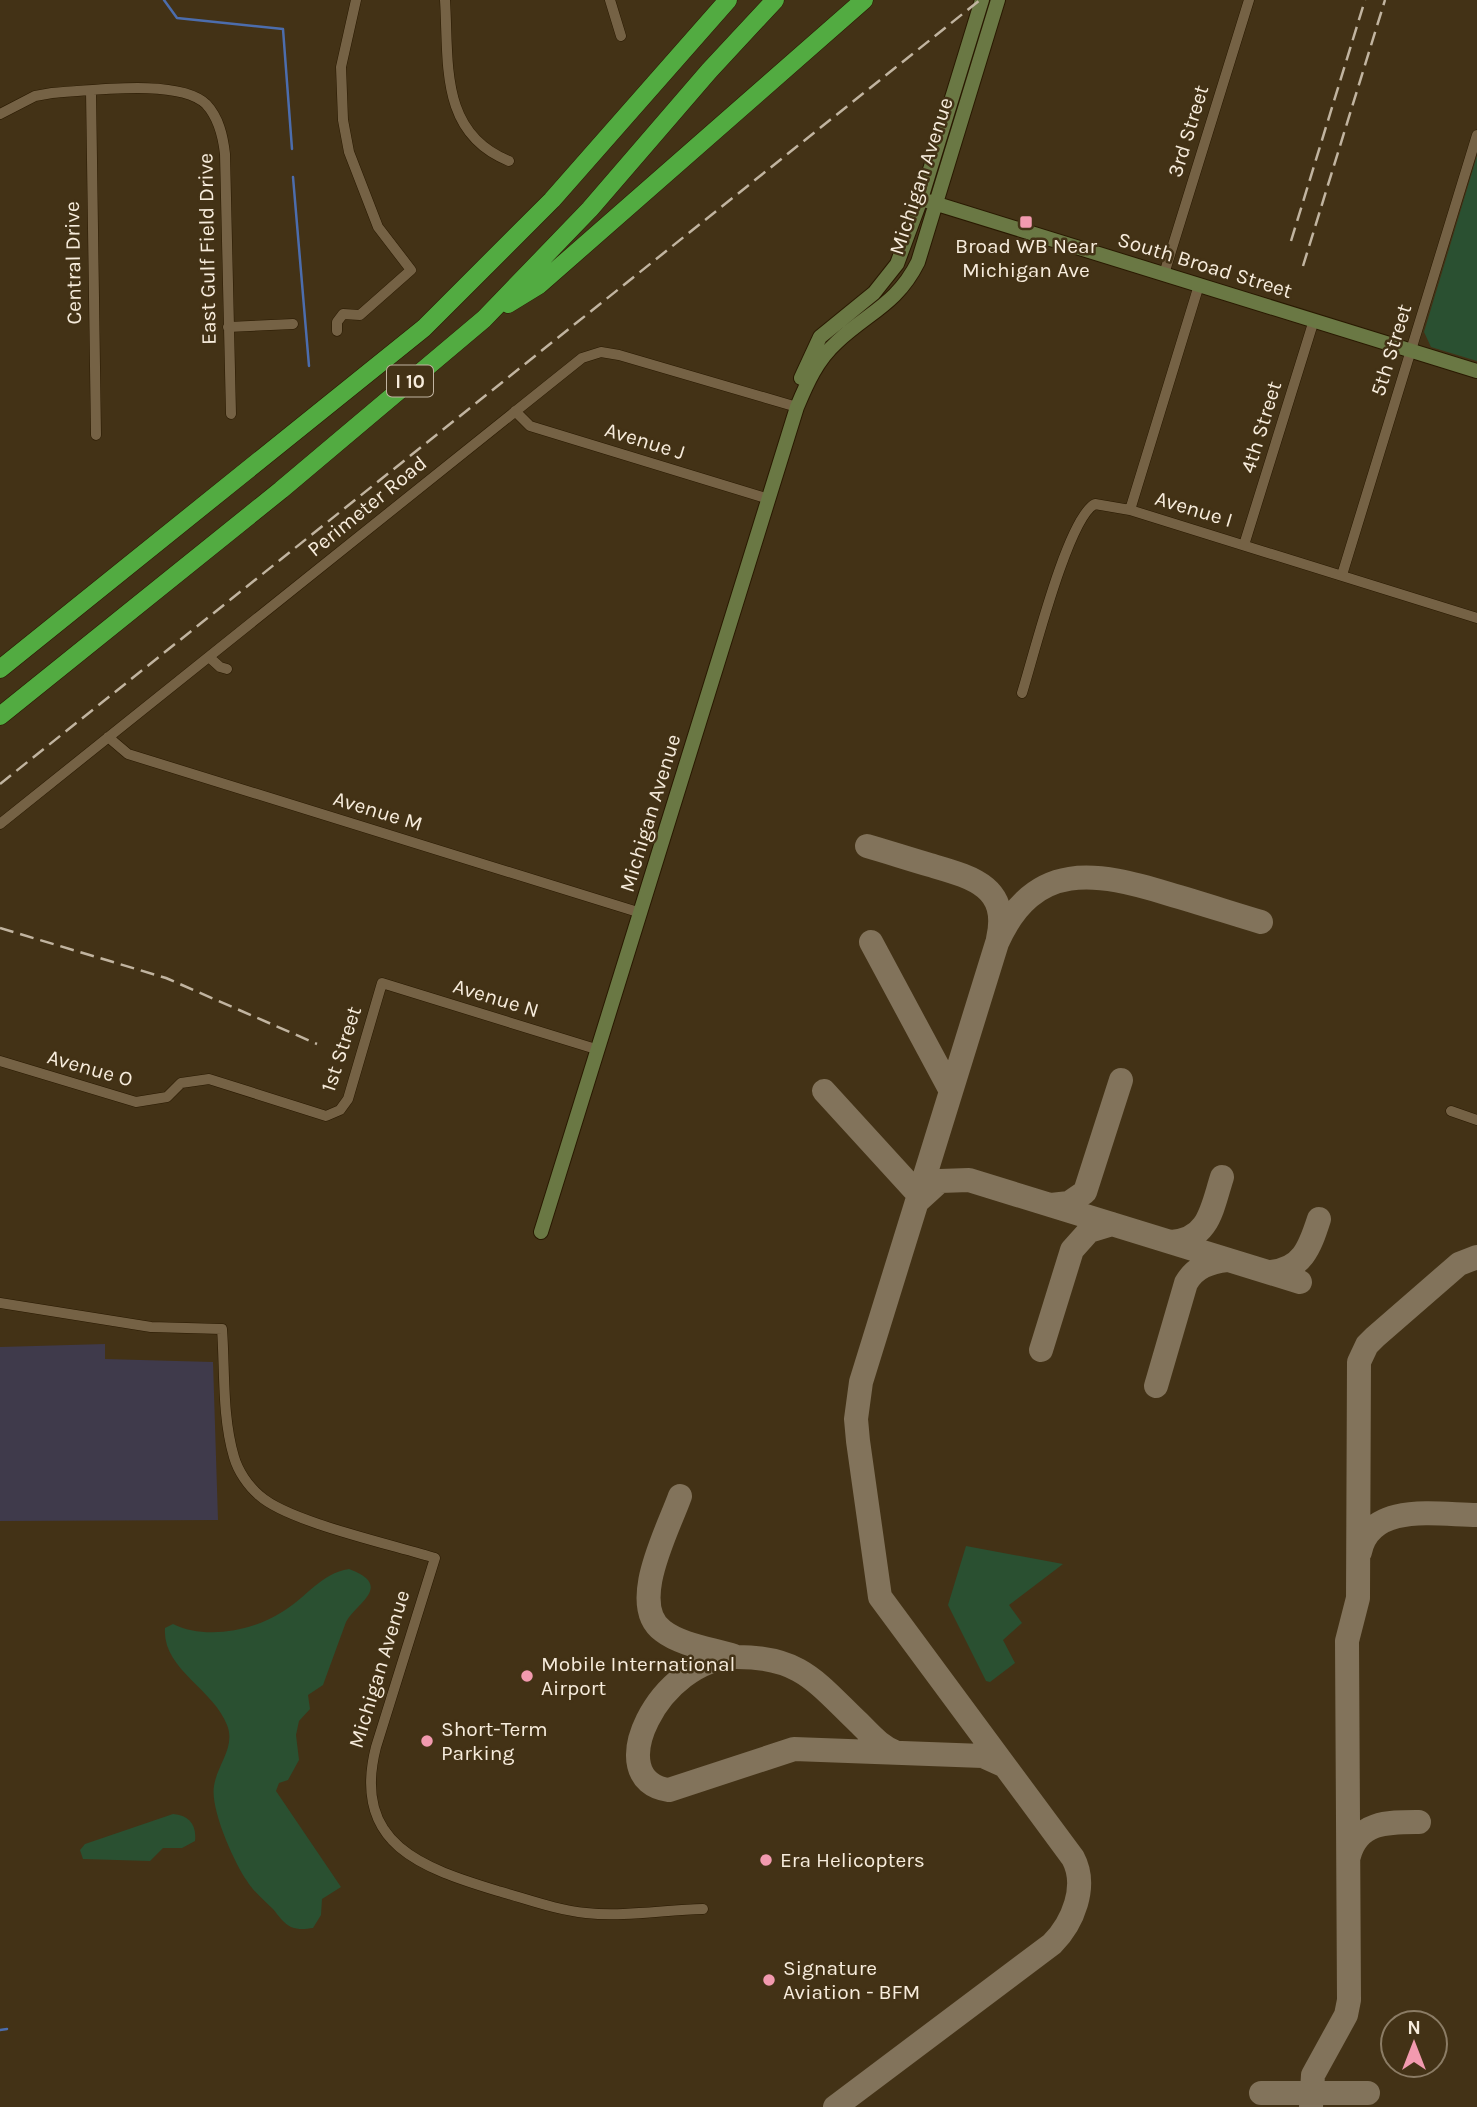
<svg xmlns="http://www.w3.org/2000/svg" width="1477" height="2107" font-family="Karla,sans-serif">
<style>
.commercial{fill:#3f3a4b}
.green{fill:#2a5031}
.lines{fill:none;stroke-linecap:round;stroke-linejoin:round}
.stream{stroke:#4c6dad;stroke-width:2.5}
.taxiway{stroke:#82735b;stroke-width:24}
.street-casing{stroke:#291900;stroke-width:11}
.secondary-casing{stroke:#291900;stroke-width:16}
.highway-casing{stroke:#291900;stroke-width:19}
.street{stroke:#756245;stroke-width:10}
.secondary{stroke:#6a7844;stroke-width:14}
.highway{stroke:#52ab41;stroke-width:18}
.rail{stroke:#c1b4a0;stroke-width:2.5;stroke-dasharray:14 7;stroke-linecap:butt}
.poi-dot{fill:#f29aaf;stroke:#433216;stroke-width:2.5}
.labels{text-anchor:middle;stroke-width:5;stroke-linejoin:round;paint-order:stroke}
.shield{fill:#433216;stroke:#c1b4a1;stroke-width:2}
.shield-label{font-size:19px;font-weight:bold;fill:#f7ecdc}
.street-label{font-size:21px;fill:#f7ecdc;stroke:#433216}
.poi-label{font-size:21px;fill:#f7ecdc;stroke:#433216;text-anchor:start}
</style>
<rect width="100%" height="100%" fill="#433216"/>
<!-- commercial -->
<path class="commercial" d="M105 1344V1359L213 1362 218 1520 0 1521V1347Z"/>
<!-- green -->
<path class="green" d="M1477 156V361L1431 347 1424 332Z
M966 1546 1063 1564 1009 1605 1022 1623 1003 1640 1015 1663 990 1682 986 1681 948 1605Z
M349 1569C394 1586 357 1602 346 1622L323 1685 308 1695 310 1709 299 1721 296 1735 299 1760 288 1780 279 1783 276 1791 341 1887 322 1899 321 1915 313 1928C305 1929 299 1930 291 1927 284 1924 278 1915 273 1909 264 1900 253 1891 247 1881 234 1862 210 1809 214 1786 217 1765 236 1747 227 1725 214 1689 162 1669 165 1628L173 1624C205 1640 253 1631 282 1612 306 1598 321 1573 349 1569Z
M173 1814C189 1815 197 1825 195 1841L182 1848H163L150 1861 83 1859 80 1850 85 1844Z"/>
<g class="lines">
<!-- stream -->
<path class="stream" d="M164 0 177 18 283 29 292 149
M293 177 309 366
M0 2030 7 2029"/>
<!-- taxiway -->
<path class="taxiway" d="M867 846C888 852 909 859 930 865 971 877 1010 886 998 939
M871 942 951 1091
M824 1091 919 1195
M917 1202 940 1181 969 1180 1300 1282
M1051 1205 1069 1203 1085 1192 1121 1080
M1171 1242C1209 1240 1212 1208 1222 1177
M1268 1272C1302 1271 1310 1247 1319 1219
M1041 1350 1072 1250 1089 1231 1112 1224
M1156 1386 1186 1283C1195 1267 1210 1262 1227 1260
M680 1496C668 1530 627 1605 663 1631 681 1645 712 1649 734 1656
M1360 1552C1370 1501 1439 1515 1477 1515
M897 1753C881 1747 871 1735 859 1723 816 1682 801 1657 737 1657 659 1657 599 1781 669 1790L794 1749 983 1756 1003 1765
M1349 1856C1358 1821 1389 1822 1419 1822
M1261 2093H1368
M835 2107 1052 1944C1073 1923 1088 1886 1073 1858L880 1597 858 1441 856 1419 861 1382 997 943C1034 859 1097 872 1169 894 1200 903 1231 913 1261 922
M1311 2107 1313 2075 1346 2015 1349 2000 1347 1641 1358 1598 1359 1362 1367 1345 1375 1337 1459 1264 1477 1257"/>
<defs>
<path id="street" d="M445 0C449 63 439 133 509 161
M610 0 621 36
M91 91 96 435
M0 114 35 96 52 93C89 91 179 78 206 104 219 118 223 136 225 154L231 414
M1164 274 1249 0
M228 327 293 324
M337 331V322L343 314 360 315 411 270 378 227 349 152 343 120 341 67 356 0
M515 411 530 426 769 499
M1130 510 1199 285
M1244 545 1314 320
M1342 575 1477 135
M209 657 220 667 227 669
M1022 693C1033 658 1068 517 1095 504L1130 510 1477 618
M108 737 128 754 641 913
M0 824 582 358 601 352 619 355 797 407
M0 1061 136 1102 167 1097 181 1083 209 1079 326 1116 340 1110 348 1099 382 983 599 1050
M1451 1111 1477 1120
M0 1303 151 1327 222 1329C225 1370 222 1417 234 1457 238 1471 248 1486 260 1496 289 1522 394 1545 435 1558L376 1747C351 1845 423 1868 498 1891 527 1899 556 1910 586 1913 624 1917 664 1910 703 1909"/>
<path id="secondary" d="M921 199 1477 371
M801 378 820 337 874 293 897 264 921 199 982 0
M541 1232 797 407C807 383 817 360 837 342 869 312 897 304 918 262L998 0"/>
<path id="highway" d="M508 304 539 285 864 0
M0 669 424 328 552 200 728 0
M0 716 281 490 484 319 590 209 709 71 775 0"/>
</defs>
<!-- street casing -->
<use href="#street" class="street-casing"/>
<!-- secondary casing -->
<use href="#secondary" class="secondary-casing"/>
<!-- highway casing -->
<use href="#highway" class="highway-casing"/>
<!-- street -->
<use href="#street" class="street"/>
<!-- secondary -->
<use href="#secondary" class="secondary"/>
<!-- highway -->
<use href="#highway" class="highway"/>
<!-- rail -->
<path class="rail" d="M1291 241 1365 0
M1303 266 1385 0
M0 784 980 0
M0 928 166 978 317 1044"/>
</g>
<!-- markers -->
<g class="poi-dot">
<rect x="1019" y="215" width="14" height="14" rx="3.5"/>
<circle cx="527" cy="1676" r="7"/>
<circle cx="427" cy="1741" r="7"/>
<circle cx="766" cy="1860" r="7"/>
<circle cx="769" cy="1980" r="7"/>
</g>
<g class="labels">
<!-- shield labels -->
<rect class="shield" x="387" y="365.5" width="46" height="31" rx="5"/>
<g class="shield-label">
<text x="410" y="388">I 10</text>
</g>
<!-- street labels -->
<g class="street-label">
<text transform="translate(1188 131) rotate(-73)" y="7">3rd Street</text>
<text transform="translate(921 176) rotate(-72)" y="7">Michigan Avenue</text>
<text transform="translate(207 249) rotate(-91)" y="7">East Gulf Field Drive</text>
<text transform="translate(73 263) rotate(-91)" y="7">Central Drive</text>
<text transform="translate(1205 265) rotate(17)" y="7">South Broad Street</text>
<text transform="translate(1391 350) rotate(-73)" y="7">5th Street</text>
<text transform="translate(1261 427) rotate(-73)" y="7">4th Street</text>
<text transform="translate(645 441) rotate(17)" y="7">Avenue J</text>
<text transform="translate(367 506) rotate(-39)" y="7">Perimeter Road</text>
<text transform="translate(1194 509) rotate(17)" y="7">Avenue I</text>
<text transform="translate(378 811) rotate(17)" y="7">Avenue M</text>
<text transform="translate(650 813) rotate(-73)" y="7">Michigan Avenue</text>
<text transform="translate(496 998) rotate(17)" y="7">Avenue N</text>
<text transform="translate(341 1049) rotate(-72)" y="7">1st Street</text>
<text transform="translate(90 1068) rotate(16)" y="7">Avenue O</text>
<text transform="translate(379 1669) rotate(-73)" y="7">Michigan Avenue</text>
</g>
<!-- poi labels -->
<g class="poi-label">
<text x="1026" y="253" text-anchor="middle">Broad WB Near<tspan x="1026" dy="24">Michigan Ave</tspan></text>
<text x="541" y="1671">Mobile International<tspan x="541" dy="24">Airport</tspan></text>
<text x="441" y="1736">Short-Term<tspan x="441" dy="24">Parking</tspan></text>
<text x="780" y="1867">Era Helicopters</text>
<text x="783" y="1975">Signature<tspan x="783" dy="24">Aviation - BFM</tspan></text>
</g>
</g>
<!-- north arrow -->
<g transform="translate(1414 2044)"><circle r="33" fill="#433216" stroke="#8b7c65" stroke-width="2"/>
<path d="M0-5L12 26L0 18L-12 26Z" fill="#f29aaf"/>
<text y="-10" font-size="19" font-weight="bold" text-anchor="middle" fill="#f7ecdc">N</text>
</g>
</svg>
